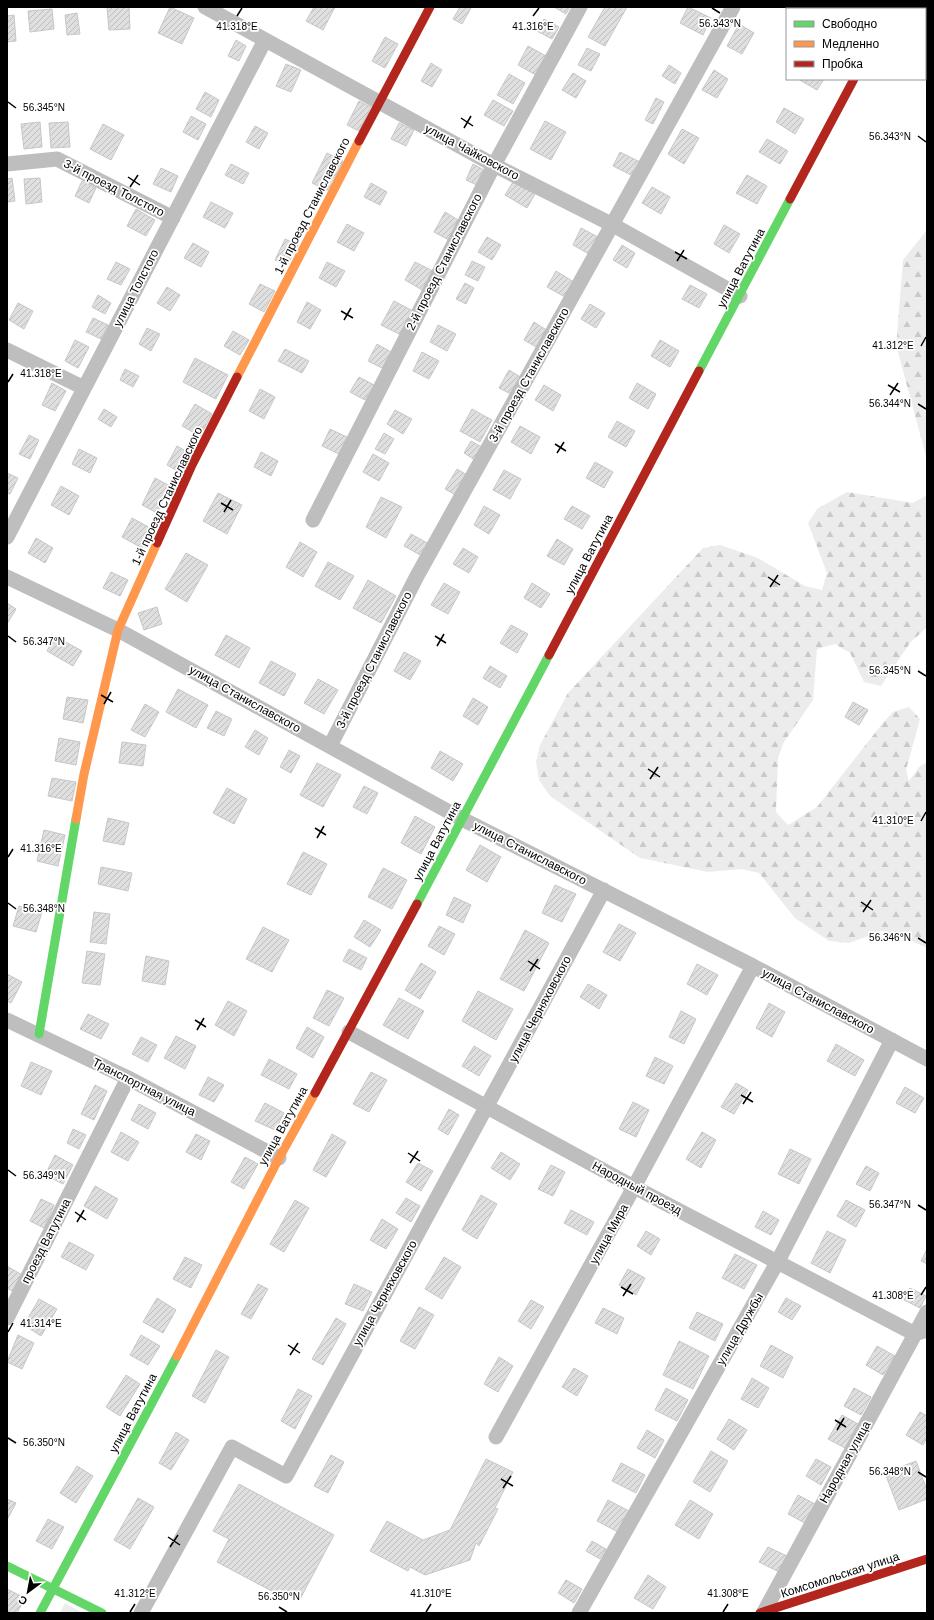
<svg xmlns="http://www.w3.org/2000/svg" width="934" height="1620" font-family="Helvetica,sans-serif">
<style>
.grass{fill:url(#grass-tufts)}
.forest{fill:url(#forest-firs)}
.building{fill:url(#building-hatch);stroke:#c7c7c7}
.lines{fill:none;stroke-linecap:round;stroke-linejoin:round}
.street{stroke:#bebebe;stroke-width:15}
.fast{stroke:#63d668;stroke-width:9}
.slow{stroke:#ff974d;stroke-width:9}
.jam{stroke:#b3261e;stroke-width:9}
.ticks{fill:none;stroke:#000;stroke-width:1.5}
.labels{text-anchor:middle;stroke-width:3.5;stroke-linejoin:round;paint-order:stroke}
.street-label{font-size:12px;fill:#000;stroke:#fff}
.ticks-label{font-size:10px;text-anchor:middle;fill:#000;stroke:#fff;stroke-width:3.5;stroke-linejoin:round;paint-order:stroke}
</style>
<defs>
<pattern id="grass-tufts" width="24" height="20" patternUnits="userSpaceOnUse"><rect width="24" height="20" fill="#ececec"/><path d="M3 7l-1-3M5 7V3M7 7l1-3M15 17l-1-3M17 17v-4M19 17l1-3" fill="none" stroke="#c9c9c9"/></pattern>
<pattern id="forest-firs" width="22" height="20" patternUnits="userSpaceOnUse"><rect width="22" height="20" fill="#ececec"/><path d="M5 1l3.5 6h-7zM16 11l3.5 6h-7z" fill="#c9c9c9"/></pattern>
<pattern id="building-hatch" width="6" height="6" patternUnits="userSpaceOnUse"><rect width="6" height="6" fill="#dfdfdf"/><path d="M-1 1l2-2M0 6l6-6M5 7l2-2" fill="none" stroke="#bebebe"/></pattern>
</defs>
<rect width="100%" height="100%" fill="#fff"/>
<!-- grass -->
<path class="grass" d="M65 1603 83 1613H60Z"/>
<!-- forest -->
<path class="forest" d="M926 231H927V460L898 352 897 334 903 260Z
M847 492 913 503 927 495V627L910 643 881 686 864 682 850 653 835 644 817 649 813 700 784 742 778 758 776 812 788 825 817 807 882 724 893 712 909 707 920 719 906 770 909 781 919 767 927 762V948L899 935 882 931 849 943 829 941 795 918 759 873 742 869 708 872 640 858 550 796 539 780 536 762 540 745 568 693 703 548 720 545 758 558 805 586 822 590 827 573 808 523 817 509Z"/>
<!-- building -->
<path class="building" d="M107 7H129L130 29 109 30Z
M170 7 194 18 182 44 158 33Z
M314 7H335L323 30 306 21Z
M460 7 471 8 462 24 453 19Z
M554 7H570L566 14Z
M605 7H627L605 46 588 37Z
M688 7 711 18 703 35 680 23Z
M52 9 54 29 30 32 28 11Z
M77 13 80 34 67 35 65 15Z
M14 15 16 41 7 42V16Z
M544 19 559 27 552 39 537 31Z
M739 24 754 33 742 54 727 46Z
M385 37 398 44 385 68 372 61Z
M236 40 246 46 239 61 228 56Z
M528 46 546 56 536 75 518 65Z
M587 48 600 54 591 71 578 65Z
M431 63 442 70 432 87 421 81Z
M286 64 301 70 291 92 276 86Z
M669 65 681 73 675 84 662 76Z
M714 70 728 79 717 98 702 90Z
M573 73 586 81 576 98 562 90Z
M509 74 525 83 513 104 497 95Z
M798 79H824L817 90Z
M205 92 219 100 211 117 196 109Z
M656 98 664 102 653 124 645 120Z
M493 100 513 111 504 126 484 115Z
M359 101 371 107 359 131 347 125Z
M784 108 804 119 795 134 776 122Z
M191 116 206 124 198 140 183 132Z
M545 121 566 132 551 160 530 149Z
M40 122 42 147 24 149 21 124Z
M68 122 70 147 51 148 49 123Z
M399 123 414 130 406 146 391 139Z
M103 124 124 135 111 160 90 149Z
M255 126 268 133 259 149 246 142Z
M682 129 699 138 684 164 668 154Z
M767 139 788 151 780 164 759 152Z
M620 152 640 162 633 176 613 166Z
M327 153 343 161 329 191 312 183Z
M231 164 249 173 243 184 225 175Z
M473 164 486 171 479 186 466 180Z
M161 168 178 176 171 192 153 184Z
M747 175 767 186 757 204 736 193Z
M12 178 15 201 7 202V179Z
M40 178 42 202 26 204 24 179Z
M82 181 96 188 89 203 75 196Z
M513 182 535 194 527 208 505 195Z
M371 183 387 192 380 205 364 197Z
M652 187 670 197 661 214 642 203Z
M211 202 233 213 225 228 203 217Z
M136 209 155 220 146 236 127 226Z
M445 212 460 221 449 240 434 232Z
M347 224 364 233 354 251 337 242Z
M724 225 740 234 729 253 714 244Z
M581 228 598 237 589 254 573 245Z
M487 237 501 245 492 260 478 252Z
M285 239 298 245 287 266 275 260Z
M193 243 209 252 201 267 184 258Z
M622 245 635 253 627 268 613 260Z
M472 261 485 267 478 281 465 275Z
M116 262 130 269 121 285 107 279Z
M327 262 345 271 336 287 319 278Z
M415 262 435 272 424 291 405 280Z
M556 271 574 282 565 297 547 287Z
M465 283 474 288 466 304 456 299Z
M260 284 275 291 264 312 249 304Z
M690 285 707 294 699 308 682 299Z
M167 287 180 295 170 311 157 303Z
M98 295 111 303 105 314 92 307Z
M394 301 413 311 401 335 381 325Z
M307 302 321 310 310 329 297 322Z
M18 303 33 311 24 329 9 320Z
M590 304 605 313 596 328 581 319Z
M93 318 108 325 101 339 86 332Z
M534 322 548 331 538 348 524 340Z
M438 325 456 334 447 351 430 342Z
M147 328 160 334 151 351 139 344Z
M233 331 249 340 240 355 224 346Z
M75 340 89 347 78 368 65 361Z
M660 340 679 351 670 367 651 356Z
M377 344 391 352 382 368 368 361Z
M285 349 309 361 302 373 278 361Z
M422 352 439 361 429 379 413 371Z
M195 358 228 375 216 399 183 382Z
M125 369 139 376 133 387 120 380Z
M509 370 522 378 513 395 499 388Z
M359 377 374 385 365 400 350 392Z
M52 383 66 391 55 411 42 405Z
M637 383 656 394 648 409 629 398Z
M544 385 561 395 553 411 535 400Z
M260 389 275 397 264 419 249 411Z
M195 404 212 414 200 436 182 426Z
M104 409 117 417 111 427 98 419Z
M472 409 492 420 480 442 460 431Z
M395 410 412 419 403 434 387 424Z
M617 421 635 431 626 447 608 437Z
M520 426 540 437 531 454 511 442Z
M330 429 347 437 339 454 322 446Z
M384 433 394 439 385 454 375 449Z
M29 435 39 440 30 459 19 454Z
M471 441 482 447 475 460 464 453Z
M177 446 191 454 181 473 167 465Z
M79 449 97 458 90 473 72 464Z
M261 452 278 461 271 476 254 467Z
M373 454 389 463 379 481 363 472Z
M595 462 613 472 604 488 586 478Z
M457 469 467 475 456 495 445 489Z
M504 470 521 479 510 499 493 490Z
M7 473 18 478 10 494 7 493Z
M155 478 170 486 157 513 142 505Z
M61 486 79 496 69 515 51 505Z
M218 493 242 505 227 534 203 521Z
M381 497 402 507 386 538 366 527Z
M484 506 500 515 489 534 474 525Z
M572 506 590 516 582 529 564 519Z
M132 518 152 529 142 548 122 537Z
M411 534 431 545 424 557 404 546Z
M36 538 53 548 45 563 28 553Z
M557 539 573 549 564 565 547 556Z
M300 542 317 552 303 577 286 567Z
M463 548 478 557 469 573 453 564Z
M186 553 208 565 187 602 165 589Z
M328 562 354 576 340 600 315 586Z
M111 572 128 580 120 596 103 588Z
M368 580 396 596 381 623 353 608Z
M444 583 460 592 448 614 431 605Z
M532 583 550 594 541 608 524 598Z
M7 603 16 609 7 624Z
M157 607 162 624 144 630 138 613Z
M511 625 528 634 517 653 500 643Z
M226 635 250 648 239 668 215 655Z
M55 636 82 651 73 666 47 651Z
M404 652 421 661 410 680 394 671Z
M271 661 296 674 284 696 259 683Z
M490 666 507 676 500 688 483 678Z
M318 679 338 690 324 714 304 703Z
M178 689 208 705 196 728 166 712Z
M67 697 88 700 83 723 63 719Z
M473 698 488 707 478 725 463 716Z
M853 702 868 710 859 725 845 717Z
M145 704 159 712 145 737 131 730Z
M216 711 232 719 224 736 207 728Z
M255 730 268 738 259 755 245 747Z
M59 738 80 742 76 765 55 761Z
M122 742 146 745 143 766 119 763Z
M289 750 300 756 291 773 280 767Z
M440 751 463 764 453 781 431 768Z
M317 763 341 775 323 807 300 795Z
M52 778 76 782 72 801 48 796Z
M364 786 378 793 367 814 353 807Z
M227 788 247 799 234 824 213 813Z
M415 816 435 827 421 854 401 843Z
M108 818 129 823 124 845 103 841Z
M44 830 65 835 58 866 37 861Z
M480 845 501 857 487 882 466 870Z
M303 852 327 864 311 895 287 884Z
M101 867 132 873 128 891 98 884Z
M383 868 407 880 392 909 368 897Z
M555 885 576 894 562 922 542 913Z
M454 897 471 905 463 923 446 915Z
M19 906 42 912 36 932 13 926Z
M94 912 110 914 106 944 90 942Z
M364 920 381 930 370 947 354 937Z
M619 924 636 933 620 961 603 952Z
M439 926 455 934 444 955 428 946Z
M263 927 289 940 272 972 246 959Z
M525 930 549 943 524 991 500 979Z
M349 949 367 958 361 970 343 961Z
M87 951 105 954 100 985 82 983Z
M146 956 169 961 165 985 142 981Z
M421 963 436 972 420 999 405 990Z
M697 964 718 975 707 995 687 984Z
M7 974 22 982 11 1003 7 1001Z
M588 984 607 995 599 1009 580 997Z
M327 990 344 998 329 1026 313 1018Z
M478 991 513 1009 496 1040 462 1021Z
M399 998 424 1011 408 1039 383 1025Z
M228 1001 247 1011 234 1036 215 1025Z
M769 1003 785 1012 772 1037 756 1028Z
M681 1011 696 1019 684 1044 669 1037Z
M88 1014 109 1024 101 1039 80 1029Z
M307 1027 324 1037 313 1058 296 1048Z
M176 1036 196 1046 185 1069 164 1058Z
M141 1037 157 1045 148 1062 132 1054Z
M836 1044 864 1060 855 1076 827 1061Z
M474 1046 491 1056 479 1076 462 1066Z
M655 1057 673 1066 664 1084 646 1076Z
M269 1059 297 1074 289 1089 261 1075Z
M31 1062 52 1071 41 1095 21 1086Z
M371 1072 387 1080 369 1112 353 1104Z
M208 1077 224 1085 214 1102 199 1095Z
M736 1083 748 1090 734 1114 721 1107Z
M95 1085 107 1091 94 1120 81 1114Z
M905 1087 924 1098 915 1113 896 1103Z
M633 1102 649 1110 636 1137 619 1129Z
M265 1103 284 1113 275 1130 255 1121Z
M139 1104 156 1113 148 1129 131 1120Z
M449 1109 459 1115 448 1135 438 1129Z
M73 1129 86 1135 79 1149 67 1143Z
M121 1132 139 1142 128 1161 111 1152Z
M702 1132 716 1140 701 1168 686 1159Z
M196 1134 210 1141 201 1160 186 1152Z
M332 1134 346 1142 326 1177 313 1170Z
M790 1149 811 1159 799 1184 778 1174Z
M501 1152 520 1164 510 1180 491 1168Z
M55 1155 73 1165 63 1184 45 1175Z
M245 1157 258 1164 244 1189 231 1182Z
M418 1163 433 1171 421 1191 406 1182Z
M551 1165 565 1172 553 1196 538 1189Z
M866 1166 879 1173 870 1191 856 1184Z
M95 1186 118 1199 107 1219 84 1206Z
M481 1195 497 1204 477 1239 462 1230Z
M406 1198 420 1206 411 1222 396 1213Z
M41 1199 54 1205 44 1228 30 1221Z
M295 1200 309 1208 284 1252 270 1244Z
M846 1200 865 1210 856 1227 837 1216Z
M571 1210 594 1222 587 1235 564 1223Z
M763 1211 779 1220 771 1235 755 1227Z
M382 1219 398 1229 386 1249 370 1240Z
M646 1231 660 1239 651 1255 637 1246Z
M827 1231 846 1240 830 1273 811 1263Z
M69 1242 94 1255 86 1270 61 1257Z
M927 1249V1264L921 1261Z
M735 1254 757 1265 744 1289 722 1278Z
M185 1257 202 1265 191 1288 173 1279Z
M444 1257 461 1267 442 1299 425 1289Z
M7 1266 22 1275 12 1291 7 1288Z
M628 1269 645 1278 636 1295 619 1285Z
M258 1284 268 1289 251 1319 241 1314Z
M354 1284 372 1292 363 1311 345 1304Z
M910 1288 926 1296 920 1308 904 1300Z
M157 1298 176 1310 163 1333 143 1322Z
M786 1298 801 1306 792 1320 778 1312Z
M39 1299 57 1309 41 1336 24 1325Z
M531 1300 544 1307 531 1329 518 1321Z
M419 1307 434 1315 415 1349 400 1341Z
M603 1308 624 1318 617 1334 595 1323Z
M697 1312 723 1324 715 1341 689 1328Z
M336 1318 346 1324 323 1365 312 1359Z
M18 1335 34 1343 22 1369 7 1362Z
M141 1335 160 1346 148 1365 130 1355Z
M679 1341 709 1356 693 1389 663 1375Z
M771 1345 793 1357 783 1378 760 1366Z
M877 1346 895 1356 883 1375 866 1365Z
M216 1350 229 1357 205 1403 192 1396Z
M499 1357 513 1366 498 1392 484 1384Z
M574 1368 588 1376 577 1396 562 1387Z
M126 1375 140 1384 120 1416 106 1407Z
M752 1378 769 1388 758 1408 741 1399Z
M666 1388 688 1400 677 1421 655 1410Z
M854 1388 871 1397 861 1415 844 1406Z
M298 1389 312 1396 295 1429 281 1421Z
M920 1412 927 1416V1438L923 1445 906 1435Z
M842 1415 858 1424 845 1448 828 1439Z
M729 1419 747 1430 734 1450 717 1439Z
M647 1430 664 1440 655 1458 637 1448Z
M176 1432 189 1440 171 1470 159 1463Z
M711 1451 728 1461 710 1492 693 1482Z
M331 1455 344 1462 328 1493 314 1486Z
M486 1459 513 1472 495 1508 498 1509 479 1546 476 1543 470 1560 425 1575 410 1567 408 1571 370 1551 387 1521 423 1540 450 1530Z
M816 1459 831 1467 821 1485 806 1476Z
M916 1461 927 1490V1499L899 1510 885 1473Z
M621 1463 645 1475 636 1493 612 1481Z
M77 1466 93 1476 76 1503 60 1493Z
M239 1484 334 1535 299 1601 283 1592 281 1596 217 1562 229 1539 213 1531Z
M798 1495 815 1504 805 1523 788 1514Z
M138 1498 154 1507 130 1549 114 1540Z
M7 1499 16 1503 7 1520Z
M608 1500 629 1511 618 1532 597 1521Z
M690 1500 713 1514 699 1539 675 1525Z
M48 1519 64 1527 52 1549 36 1541Z
M592 1541 606 1549 600 1559 586 1551Z
M768 1547 789 1557 781 1573 759 1562Z
M648 1575 666 1587 653 1609 634 1598Z
M566 1580 582 1589 574 1603 558 1593Z
M7 1589 25 1598 17 1613H7Z"/>
<g class="lines">
<!-- street -->
<path class="street" d="M205 7 494 165 613 225 740 296
M7 164 57 159 173 218
M7 350 84 388
M313 520 494 165 580 7
M7 537 265 40
M7 577 118 630 462 819 753 966 927 1059
M330 746 417 576 733 7
M7 1020 128 1078 279 1158
M349 1032 634 1187 915 1334 927 1330
M7 1318 128 1078
M496 1437 634 1187 753 966
M764 1612 927 1312
M141 1613 232 1447 286 1476 604 890
M579 1613 778 1261 892 1040"/>
<!-- fast -->
<path class="fast" d="M887 9 888 7
M699 371 790 199
M417 904 549 655
M39 1034 76 819
M7 1566 102 1613
M40 1613 177 1356"/>
<!-- slow -->
<path class="slow" d="M237 377 359 141
M76 819 84 774 118 630 157 543
M177 1356 279 1158 315 1093"/>
<!-- jam -->
<path class="jam" d="M359 141 430 7
M790 199 854 79
M157 543 192 465 237 377
M549 655 699 371
M315 1093 417 904
M760 1613 927 1559"/>
</g>
<!-- ticks -->
<path class="ticks" d="M712 8 720 13M237 16 242 8M533 16 539 8M8 102 16 108M461 118 473 126M464 128 471 116M918 136 926 142M128 177 140 185M130 187 138 175M675 252 687 259M677 261 684 250M341 311 353 318M344 320 351 308M921 346 926 337M8 382 13 374M888 385 900 392M890 395 898 383M918 404 926 409M555 444 566 451M557 453 564 442M221 503 233 510M224 512 231 500M768 577 780 585M770 587 778 575M8 636 16 642M435 636 446 643M437 646 444 634M918 671 926 676M101 695 113 702M104 704 111 692M648 769 660 777M650 779 658 767M921 821 926 812M315 828 326 835M317 838 324 826M8 857 13 849M861 902 873 910M8 903 16 909M863 912 871 900M918 938 926 943M528 961 540 969M530 971 538 959M195 1020 206 1027M197 1030 204 1018M741 1095 753 1102M743 1104 751 1092M408 1153 420 1161M410 1163 418 1151M8 1170 16 1176M918 1205 926 1210M75 1212 86 1220M77 1222 84 1210M621 1287 633 1294M921 1295 926 1287M623 1296 631 1284M8 1332 13 1323M288 1345 300 1353M290 1355 298 1343M835 1420 846 1427M837 1430 844 1418M8 1438 16 1443M918 1472 926 1477M501 1479 513 1486M503 1488 511 1476M168 1537 180 1545M170 1547 178 1535M279 1607 287 1612M130 1612 135 1604M426 1612 431 1604M723 1612 728 1604"/>
<g class="labels">
<!-- street labels -->
<g class="street-label">
<text transform="translate(472 152) rotate(28)" y="4">улица Чайковского</text>
<text transform="translate(114 188) rotate(27)" y="4">3-й проезд Толстого</text>
<text transform="translate(312 206) rotate(-63)" y="4">1-й проезд Станиславского</text>
<text transform="translate(444 262) rotate(-63)" y="4">2-й проезд Станиславского</text>
<text transform="translate(741 268) rotate(-62)" y="4">улица Ватутина</text>
<text transform="translate(136 288) rotate(-63)" y="4">улица Толстого</text>
<text transform="translate(529 375) rotate(-61)" y="4">3-й проезд Станиславского</text>
<text transform="translate(167 496) rotate(-65)" y="4">1-й проезд Станиславского</text>
<text transform="translate(589 554) rotate(-62)" y="4">улица Ватутина</text>
<text transform="translate(374 660) rotate(-63)" y="4">3-й проезд Станиславского</text>
<text transform="translate(245 699) rotate(29)" y="4">улица Станиславского</text>
<text transform="translate(437 841) rotate(-62)" y="4">улица Ватутина</text>
<text transform="translate(530 853) rotate(27)" y="4">улица Станиславского</text>
<text transform="translate(818 1001) rotate(28)" y="4">улица Станиславского</text>
<text transform="translate(540 1009) rotate(-62)" y="4">улица Черняховского</text>
<text transform="translate(144 1087) rotate(27)" y="4">Транспортная улица</text>
<text transform="translate(283 1126) rotate(-61)" y="4">улица Ватутина</text>
<text transform="translate(637 1188) rotate(28)" y="4">Народный проезд</text>
<text transform="translate(609 1234) rotate(-61)" y="4">улица Мира</text>
<text transform="translate(46 1241) rotate(-63)" y="4">проезд Ватутина</text>
<text transform="translate(385 1293) rotate(-61)" y="4">улица Черняховского</text>
<text transform="translate(740 1329) rotate(-60)" y="4">улица Дружбы</text>
<text transform="translate(133 1413) rotate(-62)" y="4">улица Ватутина</text>
<text transform="translate(845 1462) rotate(-61)" y="4">Народная улица</text>
<text transform="translate(840 1575) rotate(-18)" y="4">Комсомольская улица</text>
</g>
</g>
<g class="ticks-label">
<text x="720" y="27">56.343°N</text>
<text x="237" y="30">41.318°E</text>
<text x="533" y="30">41.316°E</text>
<text x="44" y="111">56.345°N</text>
<text x="890" y="140">56.343°N</text>
<text x="893" y="349">41.312°E</text>
<text x="41" y="377">41.318°E</text>
<text x="890" y="407">56.344°N</text>
<text x="44" y="645">56.347°N</text>
<text x="890" y="674">56.345°N</text>
<text x="893" y="824">41.310°E</text>
<text x="41" y="852">41.316°E</text>
<text x="44" y="912">56.348°N</text>
<text x="890" y="941">56.346°N</text>
<text x="44" y="1179">56.349°N</text>
<text x="890" y="1208">56.347°N</text>
<text x="893" y="1299">41.308°E</text>
<text x="41" y="1327">41.314°E</text>
<text x="44" y="1446">56.350°N</text>
<text x="890" y="1475">56.348°N</text>
<text x="135" y="1597">41.312°E</text>
<text x="431" y="1597">41.310°E</text>
<text x="728" y="1597">41.308°E</text>
<text x="279" y="1600">56.350°N</text>
</g>
<!-- border -->
<rect width="934" height="1620" fill="none" stroke="#000000" stroke-width="16"/>
<!-- legend -->
<rect x="786" y="8" width="140" height="72" fill="#ffffff" stroke="#999999"/>
<rect x="794" y="21" width="20" height="6" fill="#63d668" stroke="#999999"/>
<text x="822" y="28" font-size="12" fill="#000000">Свободно</text>
<rect x="794" y="41" width="20" height="6" fill="#ff974d" stroke="#999999"/>
<text x="822" y="48" font-size="12" fill="#000000">Медленно</text>
<rect x="794" y="61" width="20" height="6" fill="#b3261e" stroke="#999999"/>
<text x="822" y="68" font-size="12" fill="#000000">Пробка</text>
<!-- north arrow -->
<g transform="translate(28 1592) rotate(212)" stroke="#ffffff" stroke-width="3" paint-order="stroke">
<path d="M0-3L7 15L0 10L-7 15Z" fill="#000000"/>
<text y="-6" font-size="11" font-weight="bold" text-anchor="middle" fill="#000000">С</text>
</g>
</svg>
